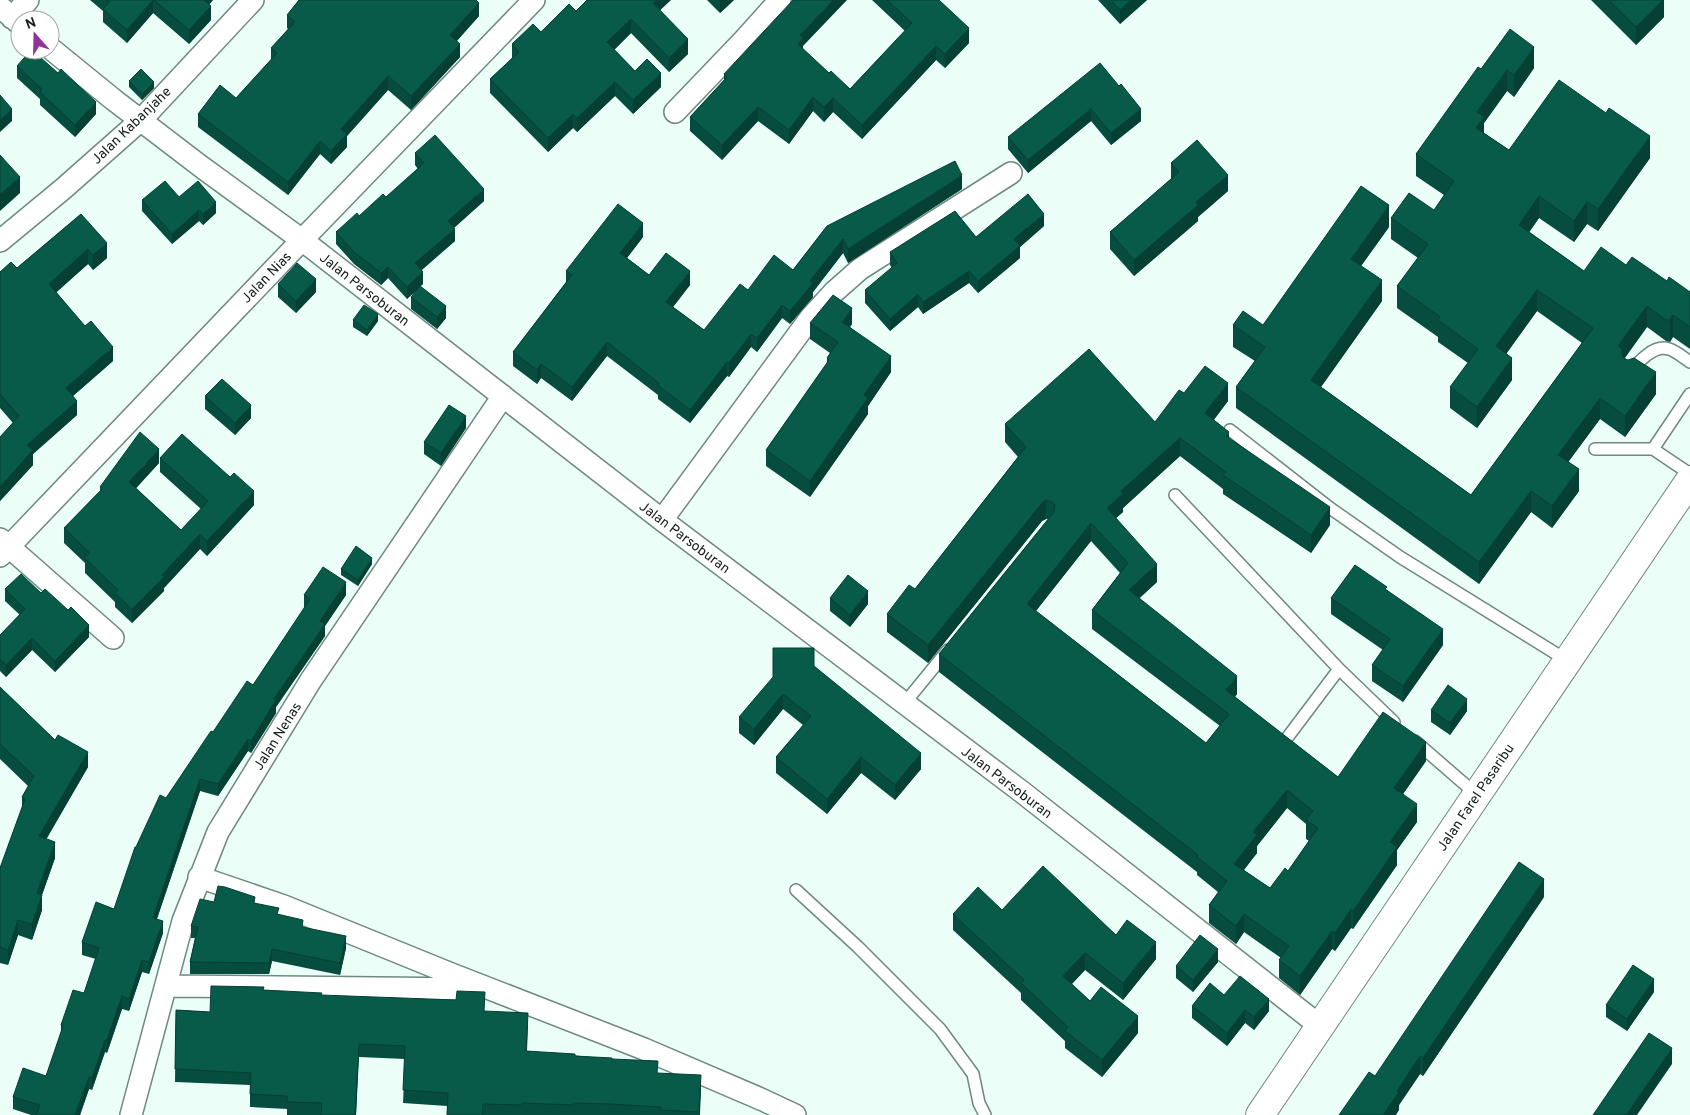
<svg xmlns="http://www.w3.org/2000/svg" width="1690" height="1115" font-family="Overpass,sans-serif">
<style>
.lines{fill:none;stroke-linecap:round;stroke-linejoin:round}
.service-casing{stroke:#6d8980;stroke-width:14}
.minor-casing{stroke:#6d8980;stroke-width:24}
.tertiary-casing{stroke:#6d8980;stroke-width:30}
.service{stroke:#fff;stroke-width:11}
.minor{stroke:#fff;stroke-width:21}
.tertiary{stroke:#fff;stroke-width:28}
.wall{fill:#074d3f;fill-rule:evenodd}
.shaded-wall{fill:#063f33}
.building{fill:#085a49;stroke:#063f33;fill-rule:evenodd}
.labels{text-anchor:middle;stroke-width:5;stroke-linejoin:round;paint-order:stroke}
.street-label{font-size:14px;fill:#141f1c;stroke:#fff}
</style>
<rect width="100%" height="100%" fill="#ecfef8"/>
<g class="lines">
<defs>
<path id="service" d="M1630 373C1638 362 1654 344 1669 349 1676 351 1684 358 1690 362
M1230 430 1330 508 1400 557 1568 661
M1595 449H1653L1690 474
M1653 449 1690 394
M1175 495 1339 669 1394 722
M904 704 948 650
M1415 741 1476 794
M1284 742 1339 669
M796 890 858 947 940 1029 973 1074 979 1103 985 1115"/>
<path id="minor" d="M0 7 20 24
M12 18 28 0
M50 48 114 100 203 168 302 240 662 520 1022 792 1320 1026
M675 112 744 40 780 0
M0 241 63 189 141 120 253 0
M662 520 811 317 834 292 860 269 1011 173
M0 539 113 638
M0 556 302 240 534 0
M199 877 284 906 449 973 644 1049 763 1100 795 1115
M166 986 476 989
M131 1115 183 921 218 832 311 680 503 396"/>
<path id="tertiary" d="M1260 1115C1403 903 1548 692 1690 480"/>
</defs>
<!-- service casing -->
<use href="#service" class="service-casing"/>
<!-- minor casing -->
<use href="#minor" class="minor-casing"/>
<!-- tertiary casing -->
<use href="#tertiary" class="tertiary-casing"/>
<!-- service -->
<use href="#service" class="service"/>
<!-- minor -->
<use href="#minor" class="minor"/>
<!-- tertiary -->
<use href="#tertiary" class="tertiary"/>
</g>
<!-- wall -->
<path class="wall" d="M90 0H213L209 5 211 20 189 44 153 13 127 43 103 22V11Z
M707 0H734L720 13Z
M872 0H939L969 43 945 68 936 60 862 139 833 112 824 122 813 111 789 144 758 121 722 160 690 131V117L724 80V74L803 46V50L829 73 850 89 905 31Z
M1098 0H1147L1120 24Z
M1591 0H1664V17L1636 45Z
M476 1 479 16 457 41 460 57 411 110 388 90 347 136V147L331 164 320 154 288 195 198 127V114L236 98 271 60V48L288 29 287 28V15Z
M576 11H660L688 54 669 72 631 33 614 50 635 71 661 87 633 114 615 96 577 132 573 128 548 152 490 93V79L512 58V44L541 32Z
M17 66 96 114 75 137 40 105V99L17 78Z
M1534 68 1514 97 1507 91 1484 123V133L1509 150 1650 158 1598 231 1587 224 1574 242 1539 218 1529 232 1584 271 1626 265 1667 281 1690 292V349L1673 337 1670 342 1666 341 1647 327 1625 358 1656 394 1625 437 1600 419 1568 462 1579 491 1552 528 1531 512 1479 584 1236 408V387L1255 361 1233 347V325H1263L1389 227 1361 266 1382 301 1321 387 1471 495 1582 343 1537 311 1506 354 1512 380 1477 428 1450 408V387L1468 363 1438 342V337L1397 308V286L1418 258 1391 239V218L1434 210 1444 195 1416 176V154L1481 69Z
M129 81 154 88 142 100 129 87Z
M1119 86 1141 121 1111 145 1091 121 1028 173 1008 149V137Z
M415 153 484 201 454 228 455 241 422 270 423 284 420 286 446 318 437 329 411 309V297L418 288 407 299 388 278 381 285 354 264 336 244V232L386 197 418 169 415 165Z
M1171 163 1228 191 1198 217V221L1134 276 1110 249V232L1171 179Z
M962 189 848 263 843 253 813 292V297L790 324 782 318 757 352 751 347 729 377 727 376 690 423 658 399V395L607 356 572 401 541 378 537 384 513 366V352L566 282V271L643 237 627 258 649 275 690 285 673 307 704 330 748 290 793 270 827 226Z
M142 200 216 213 203 225 199 221 172 244 142 211Z
M81 214 107 258 93 270 88 264 56 292 113 361 73 396 77 415 33 454V465L0 501V437L13 423 0 408V272L17 268Z
M1044 226 1020 247V258L978 293 969 283 923 314 918 307 890 331 865 303V290L892 268 890 265V252L976 237Z
M278 284 316 292 296 313 278 297Z
M353 320 378 321 367 336 353 327Z
M810 323 852 324 850 327 891 372 868 406V414L810 497 766 466V450L827 363V358L830 353 810 339Z
M1184 393 1228 401 1213 420 1229 439 1330 525 1311 553 1223 494V489L1180 456 1123 508V512L1116 518 1157 582 1139 598 1237 694 1235 697 1338 777 1426 761 1403 794 1417 822 1397 850V865L1353 929 1351 928 1335 951 1332 949 1300 995 1279 978V960L1281 958 1244 932 1236 944 1209 923V905L1218 892 1197 875V872L939 672V654L1048 519H1046L1042 521 928 663 887 632V614L915 589 1018 457 1005 442V424L1155 422ZM1091 541 1120 573 1092 610V629L1220 726 1206 743 1036 611ZM1287 808 1306 824V839L1309 841 1288 871 1270 888 1244 870 1257 853V846Z
M205 396 251 418 235 435 205 409Z
M466 428 441 466 424 454V442Z
M160 458 254 505 207 556 200 549 164 588V591L132 623 115 607V602L85 573V563L64 543V528L100 492V487L159 463 136 488 181 530 201 509 160 472Z
M372 564 358 586 341 575V569Z
M5 589 41 593 89 637 55 672 32 650 6 677 0 671V635L20 615 5 601Z
M1387 590 1443 645 1403 702 1372 681V665L1383 650 1331 614V598Z
M304 595H346L325 626V636L276 707V713L251 753 248 751 218 796 200 791 157 919 163 933 149 974 142 972 129 1011 122 1009 107 1053 105 1052 92 1090 89 1089 80 1115H31L13 1109V1097L46 1076 61 1033V1025L84 993 96 959 82 955V942L114 909 136 847 166 798 213 732 253 685 305 608 304 607Z
M830 598 868 604 850 627 830 611Z
M814 666 921 769 895 800 861 773 827 814 776 773V757L803 725 783 709 754 745 739 733V717Z
M0 687 55 740 88 767 46 839 55 858 42 895V910L32 940 18 935 8 965 0 963V868L22 808V797L28 786 0 759Z
M1431 710 1467 711 1450 735 1431 722Z
M1544 897 1423 1076 1420 1074 1399 1105V1110L1375 1076Z
M214 902 255 903 346 948 340 975 272 961 269 974H190V962L195 938H191V926Z
M1002 910 1116 935 1156 959 1123 1000 1085 970 1072 984 1090 1001 1138 1033 1102 1077 1065 1048V1041L1021 1000V993L953 930V914Z
M1218 962 1193 992 1176 978V966Z
M264 990 485 1011 528 1025 527 1051 612 1059 658 1073 701 1088 700 1115H447V1106L403 1103 405 1059 359 1057 356 1115H287V1109L250 1107V1085L175 1082 176 1010 210 1012Z
M1654 992 1627 1031 1606 1017V1005Z
M1224 995 1269 1011 1254 1030 1245 1023 1227 1046 1192 1018V1006Z"/>
<!-- shaded-wall -->
<path class="shaded-wall" d="M153 0V13L127 43V30Z
M202 0H213L202 12Z
M657 0H671L653 17V3Z
M720 0H734L720 13Z
M833 0H847L803 46V52L798 44 800 35Z
M1131 0H1147L1120 24V10Z
M1663 0H1664V17L1636 45V27Z
M479 3V16L450 48V35Z
M211 6V20L189 44V30Z
M631 19V33L607 57V42Z
M969 28V43L945 68V54Z
M688 39V54L669 72V58Z
M460 44V57L411 110V96Z
M936 46V60L862 139V125Z
M1534 47V68L1514 97V75Z
M1507 70V91L1484 123V139L1476 149 1477 112Z
M661 73V87L633 114V100Z
M388 76V90L347 136V147L331 164V151L341 129Z
M154 82V88L142 100V94Z
M615 82V96L577 132V118Z
M813 97V111L789 144V130Z
M833 98V112L824 122V107Z
M96 102V114L75 137V125Z
M758 107V121L722 160V145Z
M12 109V121L0 132V120Z
M1091 109V121L1028 173V160Z
M1141 109V121L1111 145V133Z
M573 114V128L548 152V138Z
M1650 136V158L1598 231V209Z
M320 141V154L288 195V182Z
M962 175V189L848 263V249Z
M1228 175V191L1198 217V221L1134 276V260L1196 202Z
M20 177V193L0 211V194Z
M484 189V201L448 233V221Z
M1539 196V218L1519 247V225Z
M216 202V213L203 225V214Z
M1587 202V224L1574 242V221Z
M1389 205V227L1351 280V259Z
M199 210V221L172 244V234Z
M1044 214V226L1020 247V258L978 293V281L1014 239Z
M643 223V237L620 267V253Z
M455 229V241L415 275V263Z
M843 239V253L813 292V297L790 324V311L810 281Z
M107 243V258L93 270V255Z
M88 249V264L49 299V284Z
M388 267V278L381 285V273Z
M690 271V285L666 316V302Z
M969 271V283L923 314V302Z
M423 272V284L407 299V287Z
M316 279V292L296 313V301Z
M1382 280V301L1311 401V380Z
M1537 290V311L1496 368V346Z
M918 294V307L890 331V319Z
M782 305V318L757 352V338Z
M446 306V318L437 329V317Z
M1647 306V327L1622 361 1618 346Z
M852 308V324L842 338V322Z
M378 314V321L367 336V330Z
M1673 315V337L1670 342V320Z
M751 334V347L729 377V363Z
M607 342V356L572 401V387Z
M113 347V361L66 402V388Z
M891 356V372L868 406V414L810 497V481L864 395Z
M1512 358V380L1477 428V407Z
M727 362V376L690 423V410Z
M541 364V378L537 384V370Z
M1656 372V394L1625 437V416Z
M1228 383V401L1205 432V413Z
M1600 398V419L1558 476V455Z
M77 401V415L33 454V465L0 501V487L27 445Z
M251 405V418L235 435V423Z
M466 416V428L441 466V453Z
M1229 432V450L1226 436Z
M1180 438V456L1123 508V512L1107 526V508L1121 491Z
M159 449V463L129 496V482Z
M1579 469V491L1552 528V506Z
M254 491V505L207 556V541Z
M1531 491V512L1479 584V562Z
M1046 500V519L1042 521 928 663V645L1042 503Z
M1330 507V525L1311 553V535Z
M1091 523V541L1027 622V604Z
M200 534V549L164 588V591L132 623V609L162 575Z
M372 558V564L358 586V580Z
M1157 564V582L1129 608V590Z
M346 582V595L325 626V636L276 707V713L251 753V741L274 699 320 621Z
M868 591V604L850 627V615Z
M89 625V637L55 672V661Z
M1443 629V645L1403 702V686Z
M32 638V650L6 677V665Z
M1237 676V694L1226 708V690Z
M783 694V709L754 745V729Z
M1467 699V711L1450 735V723Z
M248 739V751L218 796V784Z
M1426 742V761L1394 807V788Z
M88 752V767L39 852V836Z
M921 753V769L895 800V785Z
M861 757V773L827 814V799Z
M200 779V791L153 930V918Z
M1287 790V808L1257 846V853L1234 882V864L1253 832Z
M1417 804V822L1397 850V865L1353 929V911L1390 842Z
M55 842V858L37 909V893Z
M1544 879V897L1423 1076V1058Z
M42 895V910L32 940V924Z
M1351 909V928L1335 951V933Z
M1244 914V932L1236 944V926Z
M18 920V935L8 965V950Z
M163 921V933L149 974V962Z
M1332 931V949L1300 995V976Z
M346 936V948L340 975V963Z
M1156 942V959L1123 1000V983Z
M272 949V961L269 974V963Z
M1218 949V962L1193 992V980Z
M1085 953V970L1063 993V976Z
M142 960V972L129 1011V999Z
M1654 979V992L1627 1031V1019Z
M122 996V1009L107 1053V1040Z
M1269 999V1011L1254 1030V1017Z
M1245 1010V1023L1227 1046V1033Z
M1138 1016V1033L1102 1077V1060Z
M105 1040V1052L92 1090V1078Z
M359 1044 356 1115H355Z
M1672 1048V1064L1637 1115H1626Z
M1420 1056V1074L1399 1105V1110L1396 1115H1383L1397 1091Z
M701 1075V1088L699 1115V1112Z
M89 1077V1089L80 1115H75Z"/>
<!-- building -->
<path class="building" d="M106 0H153L127 30 103 9 109 2Z
M154 0H204L211 6 189 30Z
M299 0H476L479 3 450 35 460 44 411 96 388 76 341 129 347 134 331 151 320 141 288 182 198 114 220 85 236 98 277 53 271 48 295 22 287 15Z
M587 0H657L653 3 688 39 669 58 631 19 607 42 635 71 647 59 661 73 633 100 615 82 577 118 573 114 548 138 490 79 519 52 512 44 533 24 541 32 569 4 576 11Z
M793 0H833L800 35 803 38 798 44 829 73 831 71 850 89 912 23 887 0H939L969 28 945 54 936 46 862 125 833 98 824 107 813 97 789 130 758 107 722 145 690 117 727 77 724 74Z
M1111 0H1131L1120 10Z
M1609 0H1663L1636 27Z
M1510 29 1534 47 1514 75 1507 70 1477 112 1484 117 1476 128 1509 150 1559 80 1606 113 1609 108 1650 136 1598 209 1587 202 1574 221 1539 196 1519 225 1584 271 1601 247 1626 265 1632 257 1667 281 1669 277 1690 292V327L1673 315 1670 320H1666L1647 306 1618 346 1622 349V355L1625 359 1628 360 1634 358 1656 372 1625 416 1600 398 1558 455 1579 469 1552 506 1531 491 1479 562 1236 387 1265 347 1233 325 1243 311 1263 325 1361 186 1389 205 1351 259 1382 280 1311 380 1471 495 1593 328 1537 290 1496 346 1512 358 1477 407 1450 387 1478 349 1438 320 1440 317 1397 286 1428 244 1391 218 1409 193 1434 210 1454 181 1416 154 1478 67 1481 69Z
M31 50H32L58 73 61 69 96 102 75 125 40 92 42 89 17 66Z
M1100 63 1119 86 1121 84 1141 109 1111 133 1091 109 1028 160 1008 137Z
M141 69 154 82 142 94 129 81Z
M0 95 12 109 0 120Z
M435 135 484 189 448 221 455 229 415 263 423 272 407 287 388 267 381 273 354 252 336 232 357 213 359 216 383 194 386 197 424 163 415 153Z
M1197 140 1228 175 1196 202 1198 205 1134 260 1110 232 1179 172 1171 163Z
M0 155 20 177 0 194Z
M955 161 962 175 848 249 843 239 810 281 813 283 790 311 782 305 757 338 751 334 729 363 727 362 690 410 658 385 659 383 607 342 572 387 541 364 537 370 513 352 572 275 566 271 618 204 643 223 620 253 649 275 666 253 690 271 666 302 704 330 740 284 748 290 774 255 793 270 827 226Z
M165 181 179 197 198 181 216 202 203 214 199 210 172 234 142 200Z
M1028 194 1044 214 1014 239 1020 246 978 281 969 271 923 302 918 294 890 319 865 290 897 263 890 252 955 211 976 237Z
M81 214 107 243 93 255 88 249 49 284 85 326 91 321 113 347 66 388 77 401 27 445 33 450 0 487V437L19 416 0 394V272L11 262 17 268Z
M297 263 316 279 296 301 278 284Z
M420 286 446 306 437 317 411 297Z
M833 295 852 308 842 322 891 356 864 395 868 398 810 481 766 450 829 360 827 358 838 342 810 323Z
M364 305 378 314 367 330 353 320Z
M1089 349 1155 422 1179 390 1184 393 1205 366 1228 383 1205 413 1229 432 1226 436 1330 507 1311 535 1223 475 1226 472 1180 438 1121 491 1123 494 1107 508 1157 564 1129 590 1237 676 1226 690 1338 777 1383 712 1426 742 1394 788 1417 804 1390 842 1397 847 1353 911 1351 909 1335 933 1332 931 1300 976 1279 960 1289 946 1244 914 1236 926 1209 905 1227 881 1197 857 1198 855 939 654 1054 512 1055 505 1052 502 1046 500 1042 503 928 645 887 614 909 585 915 589 1026 447 1005 424ZM1091 523 1128 563 1092 610 1229 714 1206 743 1027 604ZM1287 790 1313 811 1306 820 1318 828 1288 871 1285 868 1270 888 1234 864 1257 835 1253 832Z
M222 379 251 405 235 423 205 396Z
M449 405 466 416 441 453 424 442Z
M140 432 159 449 129 482 181 530 208 501 160 458 182 434 230 477 234 473 254 491 207 541 200 534 162 575 164 577 132 609 115 593 118 590 85 558 90 553 64 528 102 489 100 487Z
M356 546 372 558 358 580 341 569Z
M1355 565 1387 587 1385 589 1443 629 1403 686 1372 665 1390 639 1331 598Z
M323 567 346 582 320 621 325 624 274 699 276 700 251 741 248 739 218 784 200 779 153 918 163 921 149 962 142 960 129 999 122 996 107 1040H105L92 1078 89 1077 75 1115H36L40 1105 13 1097 23 1068 46 1076 63 1026 61 1025 73 990 84 993 99 948 82 942 96 902 114 909 135 847H136L160 795 166 798 211 731 213 732 247 681 253 685 310 599 304 595Z
M21 574 41 593 45 589 68 610 71 607 89 625 55 661 32 638 6 665 0 660V635L25 609 5 589Z
M848 575 868 591 850 615 830 598Z
M773 648H814V666L921 753 895 785 861 757 827 799 776 757 811 716 783 694 754 729 739 717 773 677Z
M1448 685 1467 699 1450 723 1431 710Z
M0 687 55 740 58 735 88 752 39 836 55 842 37 893 42 895 32 924 18 920 8 950 0 947V868L25 799 22 797 34 776 0 744Z
M1519 862 1544 879 1423 1058 1420 1056 1397 1091 1399 1092 1383 1115H1339L1369 1072 1375 1076Z
M1043 866 1116 935 1127 920 1156 942 1123 983 1085 953 1063 976 1090 1001 1101 987 1138 1016 1102 1060 1065 1031 1068 1027 1021 983 1024 980 953 914 978 887 1002 910Z
M218 886 225 887 255 897 254 903 279 908 277 914 303 920 302 927 346 936 340 963 272 949 269 963 190 962 198 927 191 926 200 899 214 902Z
M1200 935 1218 949 1193 980 1176 966Z
M1633 965 1654 979 1627 1019 1606 1005Z
M1240 976 1269 999 1254 1017 1245 1010 1227 1033 1192 1006 1210 983 1224 995Z
M211 986 264 987 263 990 322 993 321 995 456 1000 457 991 485 992 484 1011 528 1013 526 1051 575 1054V1056L612 1058V1059L658 1061 657 1073 701 1075 699 1112 661 1110V1107L610 1104 573 1103V1105L522 1103 521 1105 483 1104 482 1115H447L448 1093 403 1090 405 1046 359 1044 355 1115H321L322 1103 287 1102V1096L250 1094 251 1073 175 1069 176 1010 210 1012Z
M1649 1033 1672 1048 1626 1115H1593Z"/>
<g class="labels">
<!-- street labels -->
<g class="street-label">
<text transform="translate(131 125) rotate(-44)" y="5">Jalan Kabanjahe</text>
<text transform="translate(266 277) rotate(-46)" y="5">Jalan Nias</text>
<text transform="translate(365 289) rotate(38)" y="5">Jalan Parsoburan</text>
<text transform="translate(685 537) rotate(37)" y="5">Jalan Parsoburan</text>
<text transform="translate(277 736) rotate(-58)" y="5">Jalan Nenas</text>
<text transform="translate(1007 782) rotate(37)" y="5">Jalan Parsoburan</text>
<text transform="translate(1475 797) rotate(-56)" y="5">Jalan Farel Pasaribu</text>
</g>
</g>
<!-- north arrow -->
<g transform="translate(35 35) rotate(340)"><circle r="24" fill="#ffffff" stroke="#a1a5a4"/>
<path d="M0-4L9 19L0 12L-9 19Z" fill="#91319a"/>
<text y="-8" font-size="14" font-weight="bold" text-anchor="middle" fill="#141f1c">N</text>
</g>
</svg>
